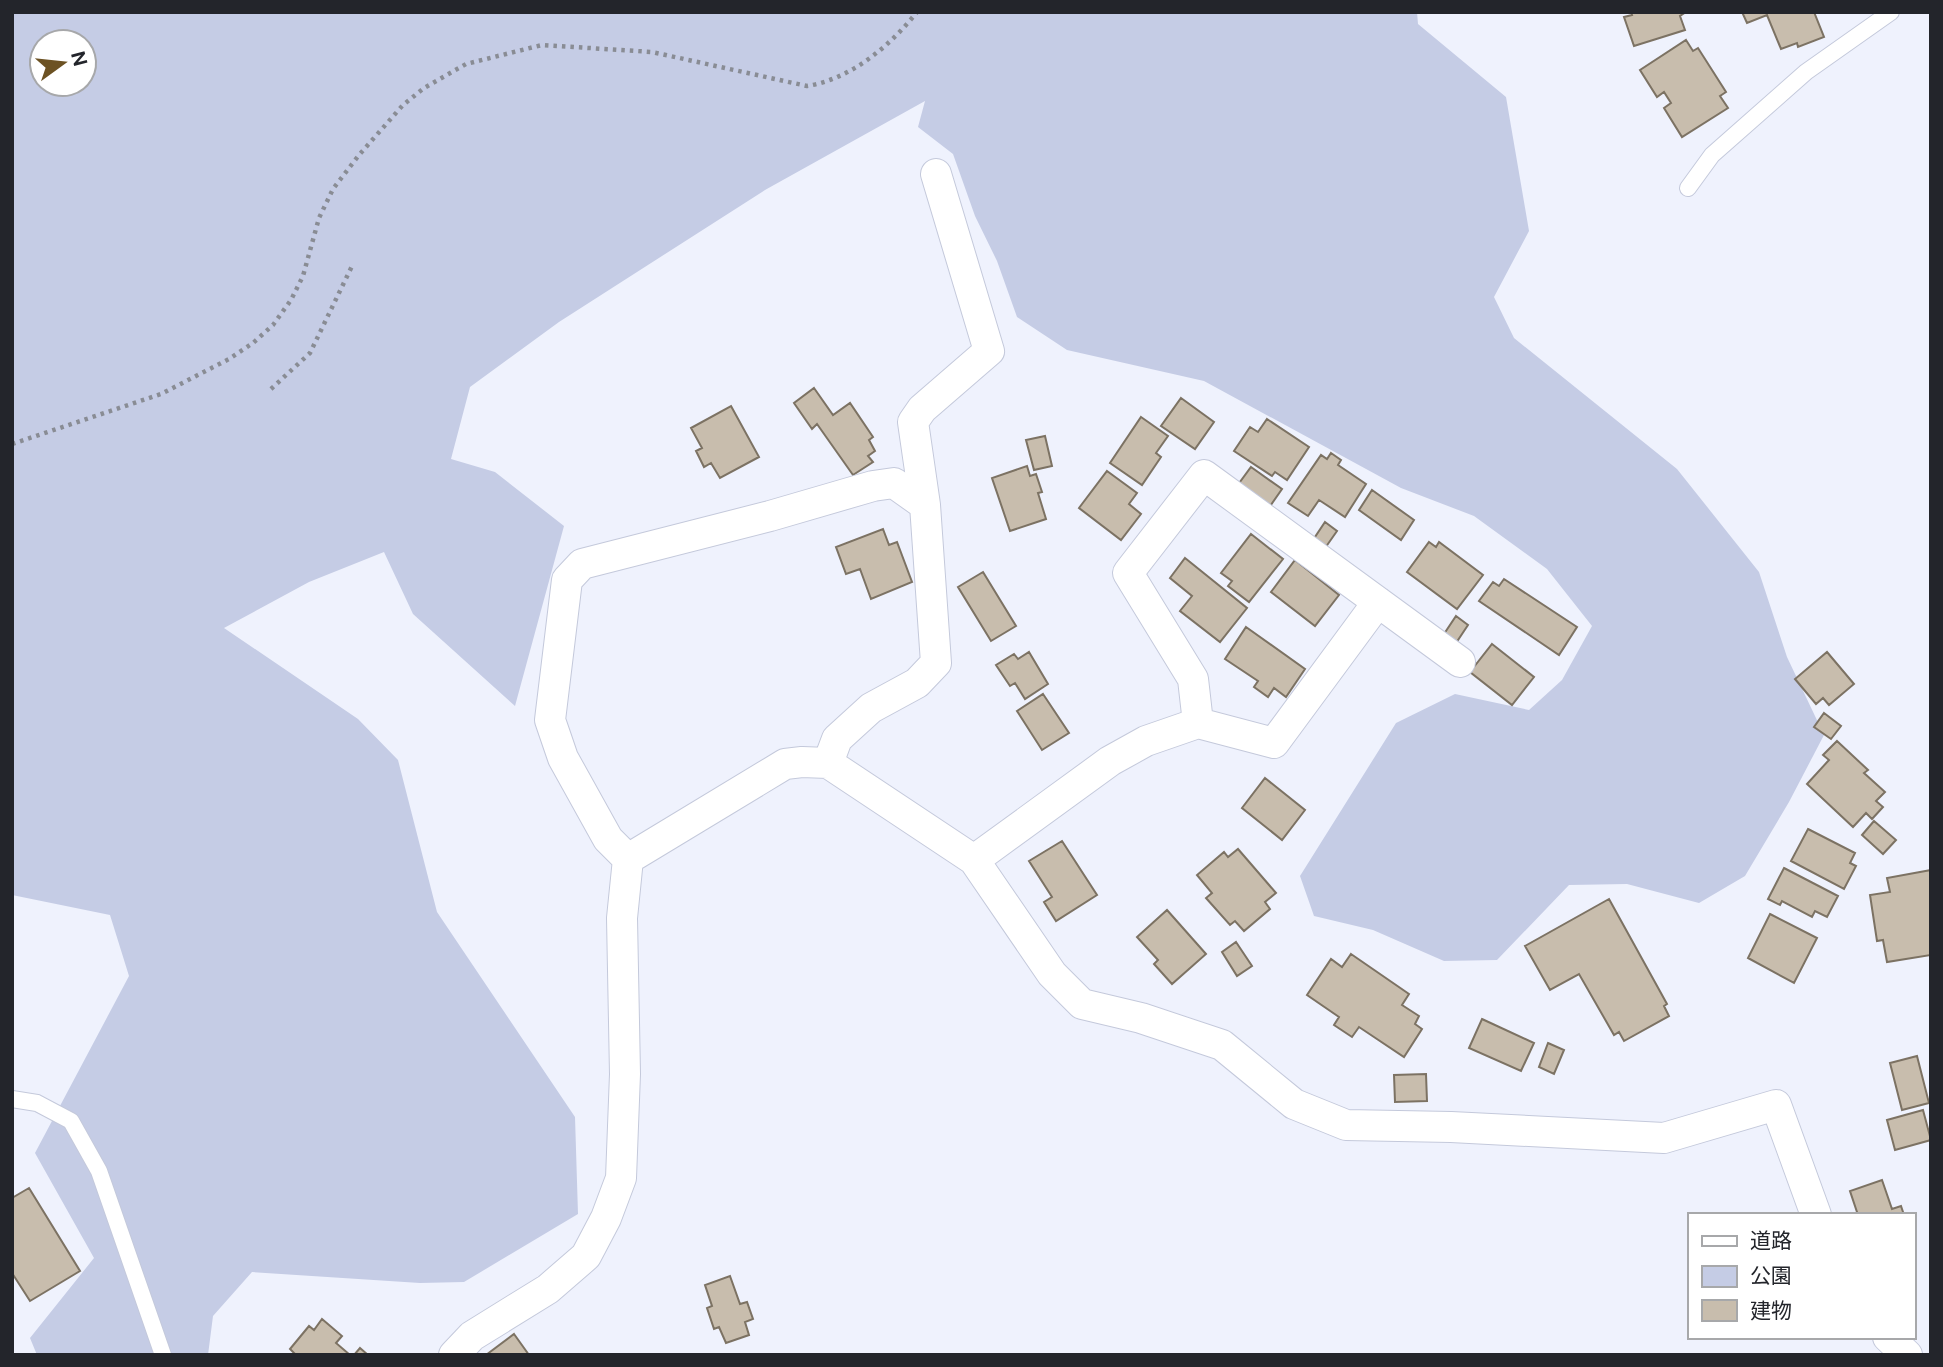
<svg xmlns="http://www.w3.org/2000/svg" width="1943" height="1367" font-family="'Public Sans','Noto Sans JP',sans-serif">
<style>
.green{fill:#c5cce5;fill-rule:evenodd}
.building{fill:#c8bdad;stroke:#7c7263;stroke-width:2}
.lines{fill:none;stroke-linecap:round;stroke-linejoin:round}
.service-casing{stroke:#c4c9db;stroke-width:18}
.minor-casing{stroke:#c4c9db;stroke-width:32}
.path{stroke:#898c94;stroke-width:4.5;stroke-dasharray:3.5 5;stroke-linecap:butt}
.service{stroke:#fff;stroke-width:16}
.minor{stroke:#fff;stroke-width:30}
</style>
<rect width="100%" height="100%" fill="#eff2fd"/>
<!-- green -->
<path class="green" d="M12 12H1417L1418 24 1506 97 1529 231 1494 297 1514 338 1677 469 1759 572 1787 657 1824 735 1789 802 1745 876 1699 903 1627 884 1569 885 1497 960 1444 961 1373 930 1314 916 1300 876 1396 723 1455 694 1529 710 1562 680 1592 626 1547 569 1474 516 1401 488 1204 381 1067 350 1017 317 997 261 975 216 953 154 918 127 925 101 765 190 559 322 470 387 451 459 495 472 564 526 515 706 413 614 384 552 309 582 224 628 358 719 398 760 437 912 575 1117 578 1214 464 1282 420 1283 252 1272 213 1316 208 1355H37L30 1338 94 1258 35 1153 129 976 110 915 12 895ZM42 42H84V84H42Z"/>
<!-- building -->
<path class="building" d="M1631 12H1686L1680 16 1685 30 1634 46 1624 17 1632 15Z
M1742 12H1814L1824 37 1798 47 1797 43 1781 49 1767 15 1747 23Z
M1686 40 1693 51 1698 48 1726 92 1720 96 1728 108 1682 137 1664 108 1671 103 1664 92 1657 97 1640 70Z
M814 388 833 415 850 403 873 437 869 440 875 451 868 456 873 462 853 475 817 424 812 429 794 403Z
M1181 398 1214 422 1195 449 1161 426Z
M731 406 759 457 720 478 711 463 704 467 696 451 702 448 691 428Z
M1141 417 1168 436 1156 453 1161 457 1142 485 1110 463Z
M1267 419 1309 447 1287 480 1275 472 1272 476 1234 451 1250 427 1258 432Z
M1045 436 1052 466 1034 470 1026 440Z
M1331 453 1341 460 1338 465 1366 484 1345 517 1319 500 1308 516 1288 503 1321 455 1327 459Z
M1027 466 1030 476 1036 474 1042 492 1038 493 1046 519 1010 531 992 478Z
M1251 467 1282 489 1268 509 1237 486Z
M1107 471 1137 493 1129 504 1141 514 1121 540 1079 508Z
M1372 490 1414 520 1401 540 1359 510Z
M1325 522 1337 531 1323 551 1311 543Z
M883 529 889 545 897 542 912 582 871 599 860 569 846 574 836 547Z
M1251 534 1283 559 1249 602 1228 586 1232 581 1221 573Z
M1429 542 1436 547 1439 542 1483 575 1457 609 1407 572Z
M1185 558 1247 608 1220 642 1180 611 1192 596 1170 578Z
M1295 560 1339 595 1315 626 1271 592Z
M983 572 1016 626 991 641 958 587Z
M1504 579 1577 627 1559 655 1479 601 1493 582 1499 586Z
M1456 616 1468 625 1456 643 1444 634Z
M1246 627 1305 669 1286 697 1274 688 1268 697 1254 687 1258 681 1225 659Z
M1492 644 1534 677 1512 705 1470 672Z
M1029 652 1048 684 1025 699 1015 683 1010 686 996 665 1014 654 1018 659Z
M1827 652 1854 684 1829 705 1823 698 1816 704 1795 679Z
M1043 694 1069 733 1042 750 1017 711Z
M1824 713 1841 726 1831 739 1814 727Z
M1837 741 1868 770 1864 773 1885 792 1876 801 1883 807 1872 819 1866 813 1853 827 1807 784 1829 760 1823 755Z
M1265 778 1305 810 1282 840 1242 808Z
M1874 821 1896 840 1883 854 1862 835Z
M1808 829 1855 853 1850 863 1856 866 1844 889 1791 861Z
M1062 841 1097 895 1056 921 1044 902 1052 897 1029 861Z
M1238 849 1276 893 1265 902 1270 909 1244 931 1235 921 1230 925 1206 898 1212 893 1197 875 1224 852 1228 857Z
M1784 868 1838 896 1827 917 1815 911 1812 917 1782 901 1780 905 1768 899Z
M1931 870V955L1887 962 1883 940 1877 941 1870 895 1890 892 1887 878Z
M1609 899 1667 1004 1664 1006 1669 1016 1624 1041 1619 1032 1614 1035 1579 974 1550 990 1525 946Z
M1167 910 1206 954 1172 984 1154 964 1158 960 1137 937Z
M1770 914 1817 938 1794 983 1748 958Z
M1236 942 1252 966 1237 976 1222 952Z
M1351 954 1409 994 1402 1005 1419 1016 1415 1024 1422 1029 1404 1057 1359 1027 1352 1037 1334 1025 1339 1017 1307 995 1331 959 1342 967Z
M1482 1019 1534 1043 1521 1071 1469 1048Z
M1548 1043 1564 1050 1554 1074 1539 1067Z
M1917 1056 1929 1103 1902 1110 1890 1063Z
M1426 1074 1427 1101 1395 1102 1394 1075Z
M1923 1110 1931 1140 1895 1150 1887 1120Z
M1882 1180 1892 1209 1901 1206 1904 1215H1858L1850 1191Z
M29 1188 80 1271 30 1301 12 1273V1198Z
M730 1276 740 1304 747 1302 753 1319 745 1322 749 1335 726 1343 719 1327 714 1329 707 1308 712 1306 705 1285Z
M322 1319 342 1336 336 1343 350 1355H296L290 1349 309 1326 314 1330Z
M514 1334 529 1355H486Z
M360 1348 368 1355H354Z"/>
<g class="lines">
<defs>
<path id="service" d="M1688 188 1712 155 1806 72 1891 12
M12 1099 37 1103 71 1121 99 1171 163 1355"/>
<path id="minor" d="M1198 723 1193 679 1128 573 1204 475 1460 662
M828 763 837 739 871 708 917 683 936 663 925 505 913 422 922 409 989 351 936 174
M628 859 785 764 802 762 828 763 974 860 1052 974 1082 1004 1141 1018 1222 1045 1294 1104 1346 1125 1451 1127 1664 1138 1776 1105 1816 1215
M974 860 1110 761 1146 741 1198 723 1274 743 1378 602
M1888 1337 1907 1355
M454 1355 472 1336 548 1289 586 1256 606 1218 621 1178 625 1074 622 918 628 859 608 839 563 758 550 720 567 580 582 564 770 516 873 486 894 483 925 505"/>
</defs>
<!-- service casing -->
<use href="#service" class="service-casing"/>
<!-- minor casing -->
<use href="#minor" class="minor-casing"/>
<!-- path -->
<path class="path" d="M271 389 310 353 353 264
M12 444 161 394 229 359 253 343 273 325 291 300 303 276 319 218 333 189 359 155 403 105 424 88 466 64 542 45 652 52 807 86C851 79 890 46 917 12"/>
<!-- service -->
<use href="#service" class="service"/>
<!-- minor -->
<use href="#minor" class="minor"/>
</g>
<!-- border -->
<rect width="1943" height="1367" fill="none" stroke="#23252b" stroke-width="28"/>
<!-- legend -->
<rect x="1688" y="1213" width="228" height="126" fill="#ffffff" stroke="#a7a8aa" stroke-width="2"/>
<rect x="1702" y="1236" width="35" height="10" fill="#ffffff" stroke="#a7a8aa" stroke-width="2"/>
<text x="1750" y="1248" font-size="21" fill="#23252b">道路</text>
<rect x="1702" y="1266" width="35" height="21" fill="#c5cce5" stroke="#a7a8aa" stroke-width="2"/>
<text x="1750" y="1283" font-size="21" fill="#23252b">公園</text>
<rect x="1702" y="1300" width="35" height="21" fill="#c8bdad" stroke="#a7a8aa" stroke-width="2"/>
<text x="1750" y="1318" font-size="21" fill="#23252b">建物</text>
<!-- north arrow -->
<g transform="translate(63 63) rotate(75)"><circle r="33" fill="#ffffff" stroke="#a7a8aa" stroke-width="2"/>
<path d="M0-5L12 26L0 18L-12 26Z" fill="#6c5223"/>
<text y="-10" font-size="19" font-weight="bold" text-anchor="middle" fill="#23252b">N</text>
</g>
</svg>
